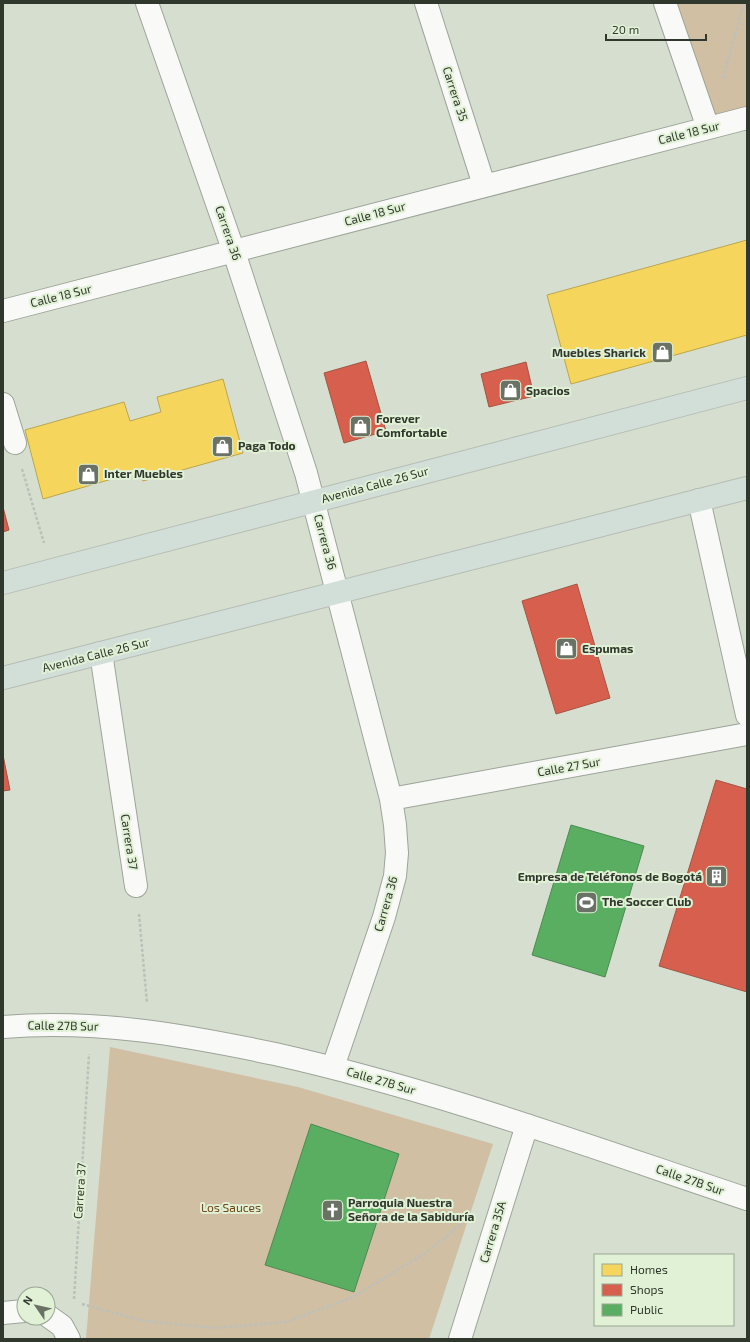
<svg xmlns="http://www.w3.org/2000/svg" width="750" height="1342" font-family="'Exo 2',sans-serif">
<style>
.green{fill:#d1bfa3}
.homes{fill:#f6d55c;stroke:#bba64e}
.shops{fill:#d6604d;stroke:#a45443}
.public{fill:#5aae61;stroke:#4d8a51}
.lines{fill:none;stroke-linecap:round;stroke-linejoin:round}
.minor-casing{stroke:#9da499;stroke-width:24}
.major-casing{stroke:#b7bcb4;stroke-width:24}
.path{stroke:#bcc0ba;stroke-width:2.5;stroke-dasharray:3 2;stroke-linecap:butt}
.minor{stroke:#f9faf8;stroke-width:22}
.major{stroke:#d2ded8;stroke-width:22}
.labels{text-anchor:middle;stroke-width:4;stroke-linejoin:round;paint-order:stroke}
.street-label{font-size:12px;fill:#30372c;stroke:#e1f1d6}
.poi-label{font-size:12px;font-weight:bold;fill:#30372c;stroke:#e1f1d6;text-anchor:start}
.park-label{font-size:12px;fill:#6e4618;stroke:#e1f1d6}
</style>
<rect width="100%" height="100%" fill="#d5decf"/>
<!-- green -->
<path class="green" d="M670 3H747V111L710 123Z
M110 1047 298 1087 493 1144 429 1339H86Z"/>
<!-- homes -->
<path class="homes" d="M747 240V335L571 384 547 295Z
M223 379 243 453 143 481 136 472 43 499 25 430 124 402 130 421 161 412 157 397Z"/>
<!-- shops -->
<path class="shops" d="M366 361 386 431 344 443 324 373Z
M526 362 534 396 489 407 481 374Z
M3 507 9 530 3 532Z
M577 584 610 698 556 714 522 601Z
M3 755 10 790 3 791Z
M716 780 747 789V992L659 966Z"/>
<!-- public -->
<path class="public" d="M571 825 644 846 605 977 532 955Z
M311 1124 399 1154 354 1292 265 1265Z"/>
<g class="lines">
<defs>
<path id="minor" d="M147 3 234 252 306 473 391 799 395 825 397 853 395 876 384 917 333 1067
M426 3 484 185
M665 3 708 128
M3 311 747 118
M3 404 15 443
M699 500 747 715
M101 653 136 886
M391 799 747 734
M3 1027C95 1019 185 1035 275 1054 436 1090 591 1147 747 1199
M3 1313 24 1311
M48 1316 62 1326 69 1339
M460 1339 527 1125"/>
<path id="major" d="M3 583 747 388
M3 678 747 488"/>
</defs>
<!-- minor casing -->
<use href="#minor" class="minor-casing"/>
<!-- major casing -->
<use href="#major" class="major-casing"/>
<!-- path -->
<path class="path" d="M723 78 744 3
M22 469 44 543
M139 914 147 1003
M74 1299 89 1054
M82 1304 144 1321 216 1328 286 1322 353 1297 424 1254 465 1221"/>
<!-- minor -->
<use href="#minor" class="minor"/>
<!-- major -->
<use href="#major" class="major"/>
</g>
<!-- icons -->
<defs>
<symbol id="shop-square" viewBox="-11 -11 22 22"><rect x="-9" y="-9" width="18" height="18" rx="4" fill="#6a7165" stroke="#e1f1d6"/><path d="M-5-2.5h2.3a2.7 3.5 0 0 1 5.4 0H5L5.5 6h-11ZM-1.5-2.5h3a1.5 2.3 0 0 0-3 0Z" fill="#fff"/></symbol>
<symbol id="building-square" viewBox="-11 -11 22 22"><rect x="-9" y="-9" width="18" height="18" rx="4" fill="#6a7165" stroke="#e1f1d6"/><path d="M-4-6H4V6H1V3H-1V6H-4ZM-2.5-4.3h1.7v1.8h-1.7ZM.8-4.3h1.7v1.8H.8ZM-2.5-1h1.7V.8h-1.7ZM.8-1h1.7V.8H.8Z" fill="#fff"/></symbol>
<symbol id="stadium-square" viewBox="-11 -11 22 22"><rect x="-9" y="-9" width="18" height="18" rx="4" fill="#6a7165" stroke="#e1f1d6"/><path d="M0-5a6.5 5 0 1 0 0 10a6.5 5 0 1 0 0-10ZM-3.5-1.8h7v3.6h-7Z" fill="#fff"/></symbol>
<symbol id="church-square" viewBox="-11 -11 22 22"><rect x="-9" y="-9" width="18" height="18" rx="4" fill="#6a7165" stroke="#e1f1d6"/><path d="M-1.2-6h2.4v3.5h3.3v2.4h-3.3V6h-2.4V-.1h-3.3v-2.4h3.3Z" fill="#fff"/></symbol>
</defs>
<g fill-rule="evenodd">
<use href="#shop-square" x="650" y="340" width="25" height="25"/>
<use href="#shop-square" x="498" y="378" width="25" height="25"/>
<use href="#shop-square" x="348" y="414" width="25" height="25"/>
<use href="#shop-square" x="210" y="434" width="25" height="25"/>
<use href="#shop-square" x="76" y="462" width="25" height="25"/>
<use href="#shop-square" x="554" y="636" width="25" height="25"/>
<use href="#building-square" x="704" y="864" width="25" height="25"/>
<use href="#stadium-square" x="574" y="890" width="25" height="25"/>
<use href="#church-square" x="320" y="1198" width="25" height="25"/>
</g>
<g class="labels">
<!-- street labels -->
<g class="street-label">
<text transform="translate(455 94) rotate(72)" y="4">Carrera 35</text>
<text transform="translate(689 133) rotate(-14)" y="4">Calle 18 Sur</text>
<text transform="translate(375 214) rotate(-15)" y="4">Calle 18 Sur</text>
<text transform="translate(228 233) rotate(71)" y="4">Carrera 36</text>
<text transform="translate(61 296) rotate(-14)" y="4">Calle 18 Sur</text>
<text transform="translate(375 485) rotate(-15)" y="4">Avenida Calle 26 Sur</text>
<text transform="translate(325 542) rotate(75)" y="4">Carrera 36</text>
<text transform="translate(96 655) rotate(-14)" y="4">Avenida Calle 26 Sur</text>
<text transform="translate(569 767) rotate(-10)" y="4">Calle 27 Sur</text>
<text transform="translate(129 842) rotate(81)" y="4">Carrera 37</text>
<text transform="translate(386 904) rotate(-74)" y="4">Carrera 36</text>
<text transform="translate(63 1026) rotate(1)" y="4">Calle 27B Sur</text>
<text transform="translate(381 1081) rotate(16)" y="4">Calle 27B Sur</text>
<text transform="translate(690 1180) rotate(19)" y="4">Calle 27B Sur</text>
<text transform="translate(80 1191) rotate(-86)" y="4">Carrera 37</text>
<text transform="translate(493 1232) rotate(-73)" y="4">Carrera 35A</text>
</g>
<!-- poi labels -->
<g class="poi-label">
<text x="646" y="357" text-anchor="end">Muebles Sharick</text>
<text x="526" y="395">Spacios</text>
<text x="376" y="423">Forever<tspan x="376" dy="14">Comfortable</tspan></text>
<text x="238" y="450">Paga Todo</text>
<text x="104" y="478">Inter Muebles</text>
<text x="582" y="653">Espumas</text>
<text x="702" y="881" text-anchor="end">Empresa de Teléfonos de Bogotá</text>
<text x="602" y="906">The Soccer Club</text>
<text x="348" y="1207">Parroquia Nuestra<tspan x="348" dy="14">Señora de la Sabiduría</tspan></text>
</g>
<!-- park labels -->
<g class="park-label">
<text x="231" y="1212">Los Sauces</text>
</g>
</g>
<!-- border -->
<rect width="750" height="1342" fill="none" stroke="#30372c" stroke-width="8"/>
<!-- legend -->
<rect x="594" y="1254" width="140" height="72" fill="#e1f1d6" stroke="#9aa792"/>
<rect x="602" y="1264" width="20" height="12" fill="#f6d55c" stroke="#9aa792"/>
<text x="630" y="1274" font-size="12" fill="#30372c">Homes</text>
<rect x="602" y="1284" width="20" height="12" fill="#d6604d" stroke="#9aa792"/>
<text x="630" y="1294" font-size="12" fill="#30372c">Shops</text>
<rect x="602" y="1304" width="20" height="12" fill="#5aae61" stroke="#9aa792"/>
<text x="630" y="1314" font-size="12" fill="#30372c">Public</text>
<!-- north arrow -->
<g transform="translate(36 1306) rotate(304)"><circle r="19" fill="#e1f1d6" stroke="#9aa792"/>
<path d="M0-3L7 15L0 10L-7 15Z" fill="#6a7165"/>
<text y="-6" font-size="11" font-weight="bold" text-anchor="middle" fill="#30372c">N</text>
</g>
<!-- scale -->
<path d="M606 34v6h100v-6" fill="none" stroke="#30372c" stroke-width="2"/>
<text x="612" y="34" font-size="12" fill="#30372c" stroke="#e1f1d6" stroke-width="3" paint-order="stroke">20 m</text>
</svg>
